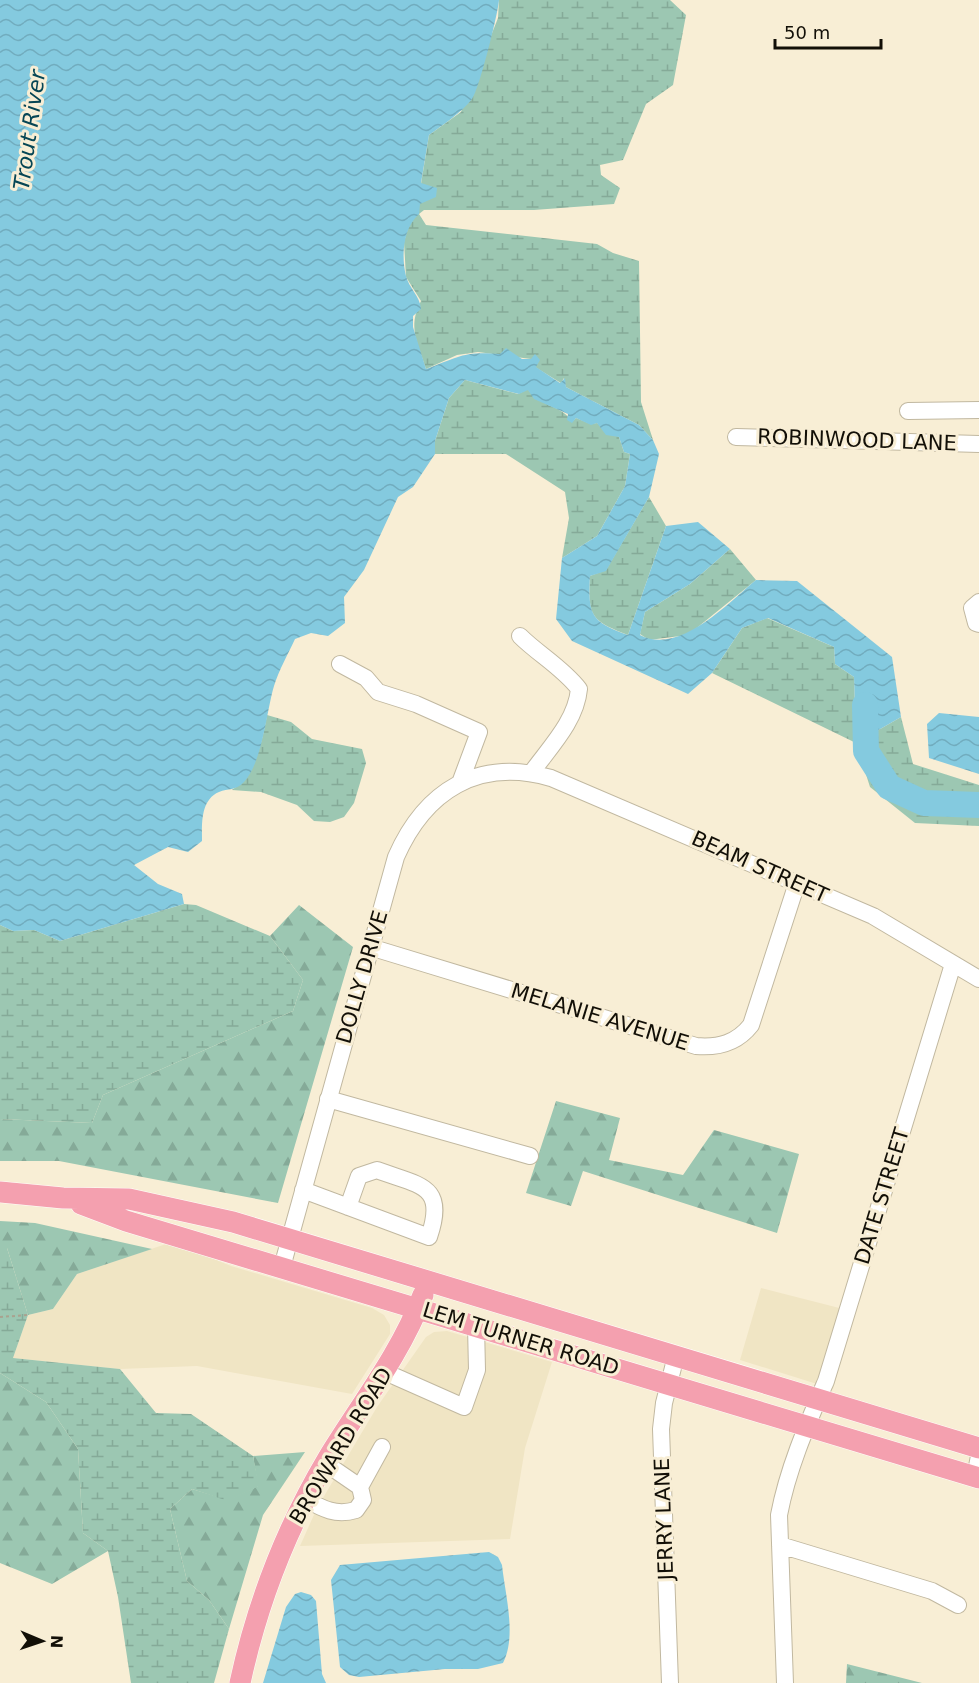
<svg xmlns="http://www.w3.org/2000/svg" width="979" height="1683" font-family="'DejaVu Sans',sans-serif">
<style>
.built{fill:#f0e5c4}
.forest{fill:url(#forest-firs)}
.wetland{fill:url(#wetland-marsh)}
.water{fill:url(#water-waves)}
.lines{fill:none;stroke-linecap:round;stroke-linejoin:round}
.river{stroke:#84cadf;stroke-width:26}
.minor-casing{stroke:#c1b8a0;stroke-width:18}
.major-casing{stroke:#fff;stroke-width:22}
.path{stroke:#a9a28f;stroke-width:2;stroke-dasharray:3 3;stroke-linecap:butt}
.minor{stroke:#fff;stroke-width:16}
.major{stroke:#f4a0af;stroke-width:21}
.labels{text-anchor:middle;stroke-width:6;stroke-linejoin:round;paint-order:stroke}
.street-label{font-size:21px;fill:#120f07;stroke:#f8eed5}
.water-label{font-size:22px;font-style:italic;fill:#064655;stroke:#f8eed5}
</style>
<defs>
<pattern id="forest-firs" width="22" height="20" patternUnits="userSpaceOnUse" patternTransform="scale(1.5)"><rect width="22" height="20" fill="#9cc7b2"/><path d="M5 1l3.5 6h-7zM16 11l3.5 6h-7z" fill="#85aa98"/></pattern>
<pattern id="wetland-marsh" width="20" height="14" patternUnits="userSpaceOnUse" patternTransform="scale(1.5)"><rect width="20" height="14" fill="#9cc7b2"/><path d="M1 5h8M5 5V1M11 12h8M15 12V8" fill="none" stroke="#85aa98"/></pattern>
<pattern id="water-waves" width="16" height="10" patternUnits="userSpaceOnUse" patternTransform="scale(1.5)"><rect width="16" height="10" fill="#84cadf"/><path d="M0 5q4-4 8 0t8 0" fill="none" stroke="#71acbe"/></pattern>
</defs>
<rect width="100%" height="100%" fill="#f8eed5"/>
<!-- built -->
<path class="built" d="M172 1242 231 1266 372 1308 384 1315 390 1325V1334L352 1394 197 1366 120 1369 13 1358 28 1315 53 1309 77 1274Z
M761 1288 855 1312 833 1389 740 1360Z
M447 1331 552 1362 525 1448 510 1539 300 1546 317 1508 377 1407 426 1337 434 1332Z"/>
<!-- forest -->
<path class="forest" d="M299 905 353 947 278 1203 59 1161H0V1119L92 1123 103 1095 293 1011 303 980 270 936Z
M556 1101 620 1118 609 1160 683 1175 714 1130 799 1154 777 1233 583 1171 571 1206 526 1193Z
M0 1221 35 1223 152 1249 77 1274 53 1309 28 1315 7 1248H0Z
M0 1373 46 1402 78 1449 83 1533 108 1551 52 1584 0 1563Z
M305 1452 263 1515 229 1629 209 1600 187 1581 170 1509 192 1489 228 1500 258 1486 253 1456Z
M847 1664 922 1683H846Z"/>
<!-- wetland -->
<path class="wetland" d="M499 0H670L686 15 673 85 646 104 623 160 600 165 601 175 620 188 614 204 534 210H424L419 214 426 225 597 244 613 253 639 261 641 402 653 440 639 425 566 387 564 378 561 383 535 367 531 359 478 352 457 355 426 369C418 343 407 328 421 301L406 277 404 242 421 184 429 135 461 112 498 18Z
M465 380 518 394 528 389C539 407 563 405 572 422L576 418 591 424 597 423 619 437 624 452 630 454 625 486 597 536 562 558 569 518 565 492 506 454H435V441L449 398Z
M649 497 666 526 628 635C590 620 588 616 590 576L606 570Z
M730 549 756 580 688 635 649 640 640 634 645 612 690 584Z
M767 618 834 647 835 664 854 677 856 743 901 717 913 764 979 785V826L915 823 870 787 856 743 712 673 742 628Z
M267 715 291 722 312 739 362 749 366 763 354 803 344 817 330 822 314 821 297 805 261 792 232 790C256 773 262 742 267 715Z
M184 904 196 905 270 936 303 980 293 1011 103 1095 92 1123 0 1119V925L13 931 34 930 60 941Z
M0 1248H7L28 1315 13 1358 120 1369 156 1413 191 1414 253 1456 259 1486 228 1501 192 1489 170 1509 187 1581 209 1600 229 1629 214 1683H131L118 1597 108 1551 83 1533 78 1449 46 1402 0 1373Z"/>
<!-- water -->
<path class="water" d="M0 0H499C498 14 479 90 472 99 460 114 444 124 429 135L421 183 437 188 436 197 420 204 419 214C403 228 401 256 406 276 409 288 420 296 421 309L413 316V327L426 369C459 357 463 351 500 354L506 348 522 359H531L535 354 540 360 536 367 560 383 565 378 566 387 639 425 653 440 659 454 649 497 606 571 590 576C588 614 590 622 628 635L666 526 698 522 730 549 690 584 645 612 640 635C679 656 728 603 756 580L797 581 892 657 901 717 856 743 854 677 835 664 834 647 768 618 742 628 712 673 688 694 572 641 556 619 562 558 597 536 625 486 630 454 624 452 619 437 606 435 597 423 591 425 576 418 572 423 567 420 568 414 534 399 528 390 519 394 465 380 449 398 435 441V454L413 487 398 497 364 570 344 597 345 623 328 636 311 633 295 639C288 654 279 670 274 686 266 713 263 761 244 782 236 791 228 788 219 792 200 800 202 825 202 841L188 852 168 847 134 865 158 884 182 894 184 904 60 941 34 930 13 931 0 925Z
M939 713 979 717V774L929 758 927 724Z
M489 1552 498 1557 502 1565C505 1594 517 1636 503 1663L478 1669H445L359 1677 349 1675 340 1667 331 1580 340 1565Z
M301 1592 311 1595 316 1601 322 1674 326 1683H263L286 1607 295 1594Z"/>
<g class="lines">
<!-- river -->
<path class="river" d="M865 705 866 751 889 787 924 803 979 805"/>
<defs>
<path id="minor" d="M908 411 979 410
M736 437 979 444
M979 602 972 608 976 623 979 624
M520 636C538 654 563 668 579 689 576 721 550 747 532 772
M340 664 366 678 378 692 416 704 479 732 460 783
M370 947 696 1046C719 1048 737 1043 751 1025L797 883
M328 1099 530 1156
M303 1190 429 1237C447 1184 419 1186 377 1170L359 1176 348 1207
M282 1267 396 857C425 791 478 757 551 778L873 916 979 979
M385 1372 464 1407 477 1370 476 1326
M325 1463 360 1487 382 1447
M975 1477 979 1456
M305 1499C323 1509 336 1516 356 1510L363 1500 360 1487
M780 1545 932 1591 958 1605
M670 1683 661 1429 664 1403 676 1356
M785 1683 779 1515C788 1468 807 1425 826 1381L953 964"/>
<path id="major" d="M0 1192 63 1198 129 1199 233 1222 979 1448
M81 1204 126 1221 979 1478
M240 1683C257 1604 287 1527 328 1458 361 1404 400 1355 423 1295"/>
</defs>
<!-- minor casing -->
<use href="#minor" class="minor-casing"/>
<!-- major casing -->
<use href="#major" class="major-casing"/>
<!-- path -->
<path class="path" d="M0 1317 28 1315"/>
<!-- minor -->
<use href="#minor" class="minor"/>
<!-- major -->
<use href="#major" class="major"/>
</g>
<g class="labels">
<!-- street labels -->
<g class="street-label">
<text transform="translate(857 440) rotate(2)" y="7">ROBINWOOD LANE</text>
<text transform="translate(760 867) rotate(24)" y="7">BEAM STREET</text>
<text transform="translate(362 977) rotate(-74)" y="7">DOLLY DRIVE</text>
<text transform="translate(600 1017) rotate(17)" y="7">MELANIE AVENUE</text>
<text transform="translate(882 1196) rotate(-73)" y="7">DATE STREET</text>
<text transform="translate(521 1339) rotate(17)" y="7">LEM TURNER ROAD</text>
<text transform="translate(341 1446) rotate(-59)" y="7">BROWARD ROAD</text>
<text transform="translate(664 1519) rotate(-92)" y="7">JERRY LANE</text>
</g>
<!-- water labels -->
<g class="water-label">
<text transform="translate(29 130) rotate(-82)" y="8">Trout River</text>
</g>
</g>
<!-- north arrow -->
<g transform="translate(42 1641) rotate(92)" stroke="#f8eed5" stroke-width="4.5" paint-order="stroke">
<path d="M0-4.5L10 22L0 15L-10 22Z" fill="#120f07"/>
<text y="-9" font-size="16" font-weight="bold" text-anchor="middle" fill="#120f07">N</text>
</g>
<!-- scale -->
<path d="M775 39v9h106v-9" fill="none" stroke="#120f07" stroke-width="3"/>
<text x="784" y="39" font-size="18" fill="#120f07" stroke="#f8eed5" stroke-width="4.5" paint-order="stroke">50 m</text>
</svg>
